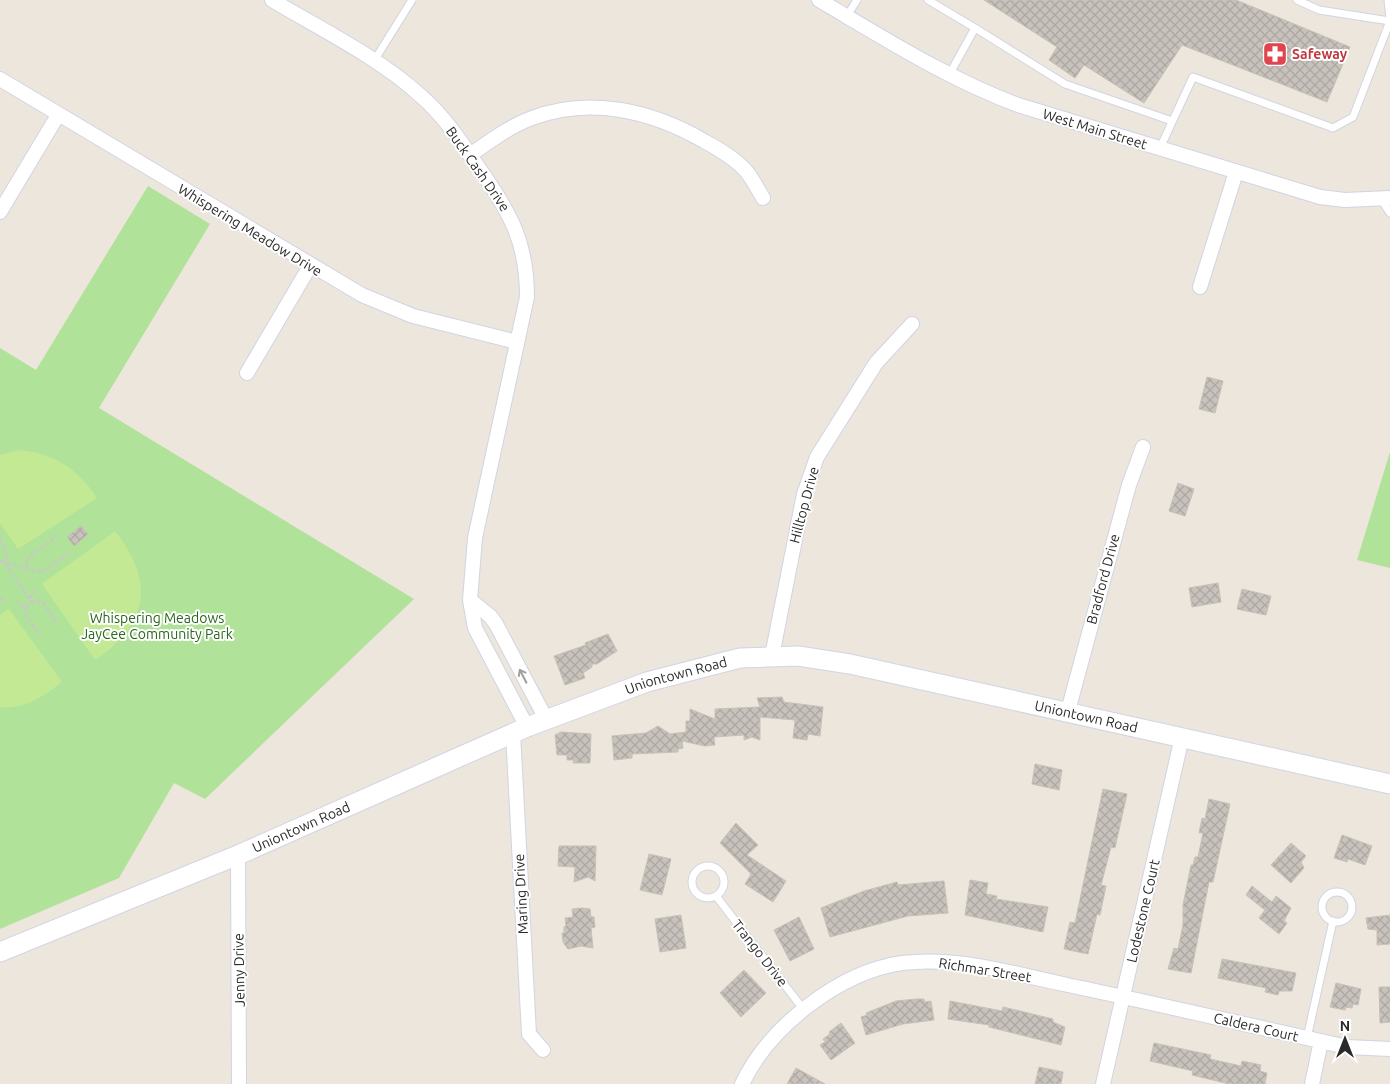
<svg xmlns="http://www.w3.org/2000/svg" width="1390" height="1084" font-family="Ubuntu,sans-serif">
<style>
.grass{fill:#b1e299}
.pitch{fill:#c4e995}
.building{fill:url(#building-cross-hatch);stroke:#c7c1b6}
.lines{fill:none;stroke-linecap:round;stroke-linejoin:round}
.service-casing{stroke:#d1d4e3;stroke-width:9}
.minor-casing{stroke:#d1d4e3;stroke-width:16}
.secondary-casing{stroke:#d1d4e3;stroke-width:21}
.path{stroke:#c8c8c8;stroke-width:2.5;stroke-dasharray:4 2.5;stroke-linecap:butt}
.service{stroke:#fff;stroke-width:7}
.minor{stroke:#fff;stroke-width:14}
.secondary{stroke:#fff;stroke-width:19}
.oneway{stroke:#9f9f9f}
.labels{text-anchor:middle;stroke-width:4;stroke-linejoin:round;paint-order:stroke}
.health-label{font-size:14px;font-weight:bold;fill:#be3a42;stroke:#fff;text-anchor:start}
.street-label{font-size:14px;fill:#2a2a2a;stroke:#fff}
.park-label{font-size:14px;fill:#29671b;stroke:#fff}
</style>
<defs>
<pattern id="building-cross-hatch" width="8" height="8" patternUnits="userSpaceOnUse" patternTransform="scale(1.25)"><rect width="8" height="8" fill="#c8c2bc"/><path d="M0 0l8 8M0 8l8-8" fill="none" stroke="#aca7a2"/></pattern>
</defs>
<rect width="100%" height="100%" fill="#ece6dc"/>
<!-- grass -->
<path class="grass" d="M148 186 210 224 99 408 414 599 205 799 174 783 119 878 0 929V348L36 370Z
M1390 452V568L1357 560Z"/>
<!-- pitch -->
<path class="pitch" d="M20 450C55 454 78 469 97 498L18 549 0 523V455Z
M115 531C155 582 149 624 95 660L42 584Z
M9 609 62 682C44 696 24 710 0 707V615Z"/>
<!-- building -->
<path class="building" d="M984 0H1236L1350 47 1327 102 1182 45 1144 103 1084 65 1075 78 1049 60 1057 47Z
M1207 377 1223 381 1215 413 1199 409Z
M1178 483 1194 489 1185 516 1169 511Z
M81 526 88 534 74 546 67 537Z
M1218 583 1221 602 1192 607 1189 588Z
M1242 589 1271 596 1266 615 1237 609Z
M608 634 617 651 597 664H592V667L583 673 585 678 565 685 554 656 586 645 585 643Z
M782 697 784 702 823 707 820 736 808 734 807 740 793 738 795 720 760 717V740L752 737 744 740V735L714 737 715 745 705 746 682 741 683 748 678 749V752L632 754V758L614 760 612 736 646 733 658 726 670 734 686 732V721H690V709L715 719V709L760 707 757 698Z
M561 732 591 734 590 763H573L574 760H567V755H557L555 735Z
M1035 764 1062 770 1059 790 1032 784Z
M1103 789 1127 794 1115 848 1111 847 1101 885 1106 886 1100 915 1097 914 1088 954 1064 949 1070 922 1075 923Z
M1209 799 1230 804 1213 882H1209L1191 973 1168 969 1174 948 1178 949 1183 925V905L1191 865H1193L1195 857H1198L1203 833H1199L1202 818 1205 819Z
M736 823 758 845 747 855 786 881 773 902 745 884 751 874 720 843Z
M1342 835 1372 846 1365 865 1348 859 1347 862 1334 858Z
M1291 843 1306 856 1301 862 1304 868 1291 883 1271 865Z
M559 846H596L595 881 588 877 574 882 575 867 558 866Z
M649 854 671 859 662 895 640 890Z
M970 880 988 883 986 894 997 896 996 899 1048 907 1043 932 965 915Z
M944 881 948 913 908 916 830 937 821 908 864 891 897 882 898 885Z
M1252 886 1272 902 1276 896 1291 908 1284 921 1287 923 1279 934 1259 918 1265 910 1246 895Z
M582 908 590 909 591 917H594L595 927 591 928 593 948 581 946 568 949 563 942 562 933H564V927L566 926 565 918 573 917 572 909Z
M681 915 686 948 660 952 655 919Z
M1390 915V944L1377 945V930L1368 929 1366 918Z
M799 917 814 949 790 961 774 930Z
M1222 959 1296 973 1292 991H1279L1278 995 1265 992 1266 988 1218 978Z
M744 970 766 993 741 1017 720 993Z
M1336 983 1361 989 1358 1005 1353 1004 1352 1008 1346 1007 1345 1010 1330 1007Z
M1379 987H1390V1022L1380 1023Z
M916 999H924L925 1002 931 1001 934 1020 903 1024 866 1035 861 1017 867 1015 866 1013 896 1001Z
M950 1001 1002 1011 1003 1007 1053 1019V1022L1065 1027 1061 1045 989 1027V1025L948 1019Z
M841 1023 855 1043 831 1060 820 1045 825 1042 823 1039 830 1034 829 1032Z
M1154 1043 1211 1055 1210 1059 1241 1066 1242 1061 1261 1065 1260 1071 1267 1073 1265 1084H1229L1192 1075 1193 1071 1150 1061Z
M1039 1067 1063 1072 1061 1084H1035Z
M796 1068 825 1084H787Z"/>
<g class="lines">
<defs>
<path id="service" d="M928 0 975 28 949 75
M1297 0 1319 10 1390 21
M1388 0 1390 19
M847 16 857 0
M975 28 1065 84 1172 121
M374 61 412 0
M1160 148 1193 77 1333 128 1353 117 1390 21
M1381 199 1390 213
M692 882a16 16 0 1 1 32 0a16 16 0 1 1-32 0Z
M1322 907a15 15 0 1 1 30 0a15 15 0 1 1-30 0Z
M716 896 804 1010
M1307 1038 1333 921"/>
<path id="minor" d="M272 0C322 30 380 58 422 97 446 118 463 145 481 171 511 214 527 243 527 297L475 538 470 600 475 628 527 727
M819 0C884 38 948 79 1018 105L1320 197 1345 200 1390 198
M0 79 362 295 413 316 517 342
M470 155C490 141 510 126 532 118 591 96 652 111 704 141 719 149 736 159 747 172 753 180 758 189 763 198
M0 212 58 115
M1200 287 1236 172
M247 373 310 266
M470 600 490 616 496 624 546 719
M772 656 804 494 817 457 876 363 912 324
M1068 711 1129 485 1143 447
M513 733 529 1034 543 1050
M238 855 239 1084
M742 1084C769 1027 839 972 902 963 956 956 1011 973 1063 984 1158 1004 1252 1026 1347 1047L1390 1049
M1103 1084 1182 737
M1312 1084 1321 1041"/>
<g id="secondary">
<path id="s1" d="M0 952 238 855 527 727 647 682 740 658 798 656 850 664 1390 784"/>
</g>
</defs>
<!-- service casing -->
<use href="#service" class="service-casing"/>
<!-- minor casing -->
<use href="#minor" class="minor-casing"/>
<!-- secondary casing -->
<use href="#secondary" class="secondary-casing"/>
<!-- path -->
<path class="path" d="M0 539 7 553 5 563 32 603 24 608 17 602
M0 561 39 572 48 568 69 553
M26 568 28 558 58 535
M29 598 34 594 35 588
M0 599 5 600
M32 603 35 600 42 601 57 623
M26 607 25 614 40 636"/>
<!-- service -->
<use href="#service" class="service"/>
<!-- minor -->
<use href="#minor" class="minor"/>
<!-- secondary -->
<use href="#secondary" class="secondary"/>
</g>
<!-- one-way arrows -->
<defs><path id="oneway-shaft" d="M-6 0H5M1.5-3L5.5 0L1.5 3" fill="none" stroke-width="1.6" stroke-linecap="round" stroke-linejoin="round" transform="scale(1.25)"/></defs>
<use class="oneway" href="#oneway-shaft" transform="translate(523 676) rotate(-117)"/>
<!-- icons -->
<defs>
<symbol id="pharmacy-square" viewBox="-11 -11 22 22"><rect x="-9" y="-9" width="18" height="18" rx="4" fill="#e0444e" stroke="#fff"/><path d="M-2-6h4v4h4v4h-4v4h-4v-4h-4v-4h4Z" fill="#fff"/></symbol>
</defs>
<g fill-rule="evenodd">
<use href="#pharmacy-square" x="1261" y="40" width="28" height="28"/>
</g>
<g class="labels">
<!-- health labels -->
<g class="health-label">
<text x="1292" y="59">Safeway</text>
</g>
<!-- street labels -->
<g class="street-label">
<text transform="translate(1095 129) rotate(17)" y="5">West Main Street</text>
<text transform="translate(478 169) rotate(55)" y="5">Buck Cash Drive</text>
<text transform="translate(250 230) rotate(31)" y="5">Whispering Meadow Drive</text>
<text transform="translate(804 505) rotate(-75)" y="5">Hilltop Drive</text>
<text transform="translate(1103 579) rotate(-75)" y="5">Bradford Drive</text>
<text dy="5" stroke="none"><textPath href="#s1" startOffset="731">Uniontown Road</textPath></text>
<text dy="5" stroke="none"><textPath href="#s1" startOffset="1150">Uniontown Road</textPath></text>
<text dy="5" stroke="none"><textPath href="#s1" startOffset="326">Uniontown Road</textPath></text>
<text transform="translate(521 894) rotate(-93)" y="5">Maring Drive</text>
<text transform="translate(1143 911) rotate(-77)" y="5">Lodestone Court</text>
<text transform="translate(760 953) rotate(52)" y="5">Trango Drive</text>
<text transform="translate(239 970) rotate(-91)" y="5">Jenny Drive</text>
<text transform="translate(985 970) rotate(9)" y="5">Richmar Street</text>
<text transform="translate(1256 1027) rotate(13)" y="5">Caldera Court</text>
</g>
<!-- park labels -->
<g class="park-label">
<text x="157" y="623">Whispering Meadows<tspan x="157" dy="16">JayCee Community Park</tspan></text>
</g>
</g>
<!-- north arrow -->
<g transform="translate(1345 1039)" stroke="#ffffff" stroke-width="4" paint-order="stroke">
<path d="M0-4L9 19L0 12L-9 19Z" fill="#2a2a2a"/>
<text y="-8" font-size="14" font-weight="bold" text-anchor="middle" fill="#2a2a2a">N</text>
</g>
</svg>
